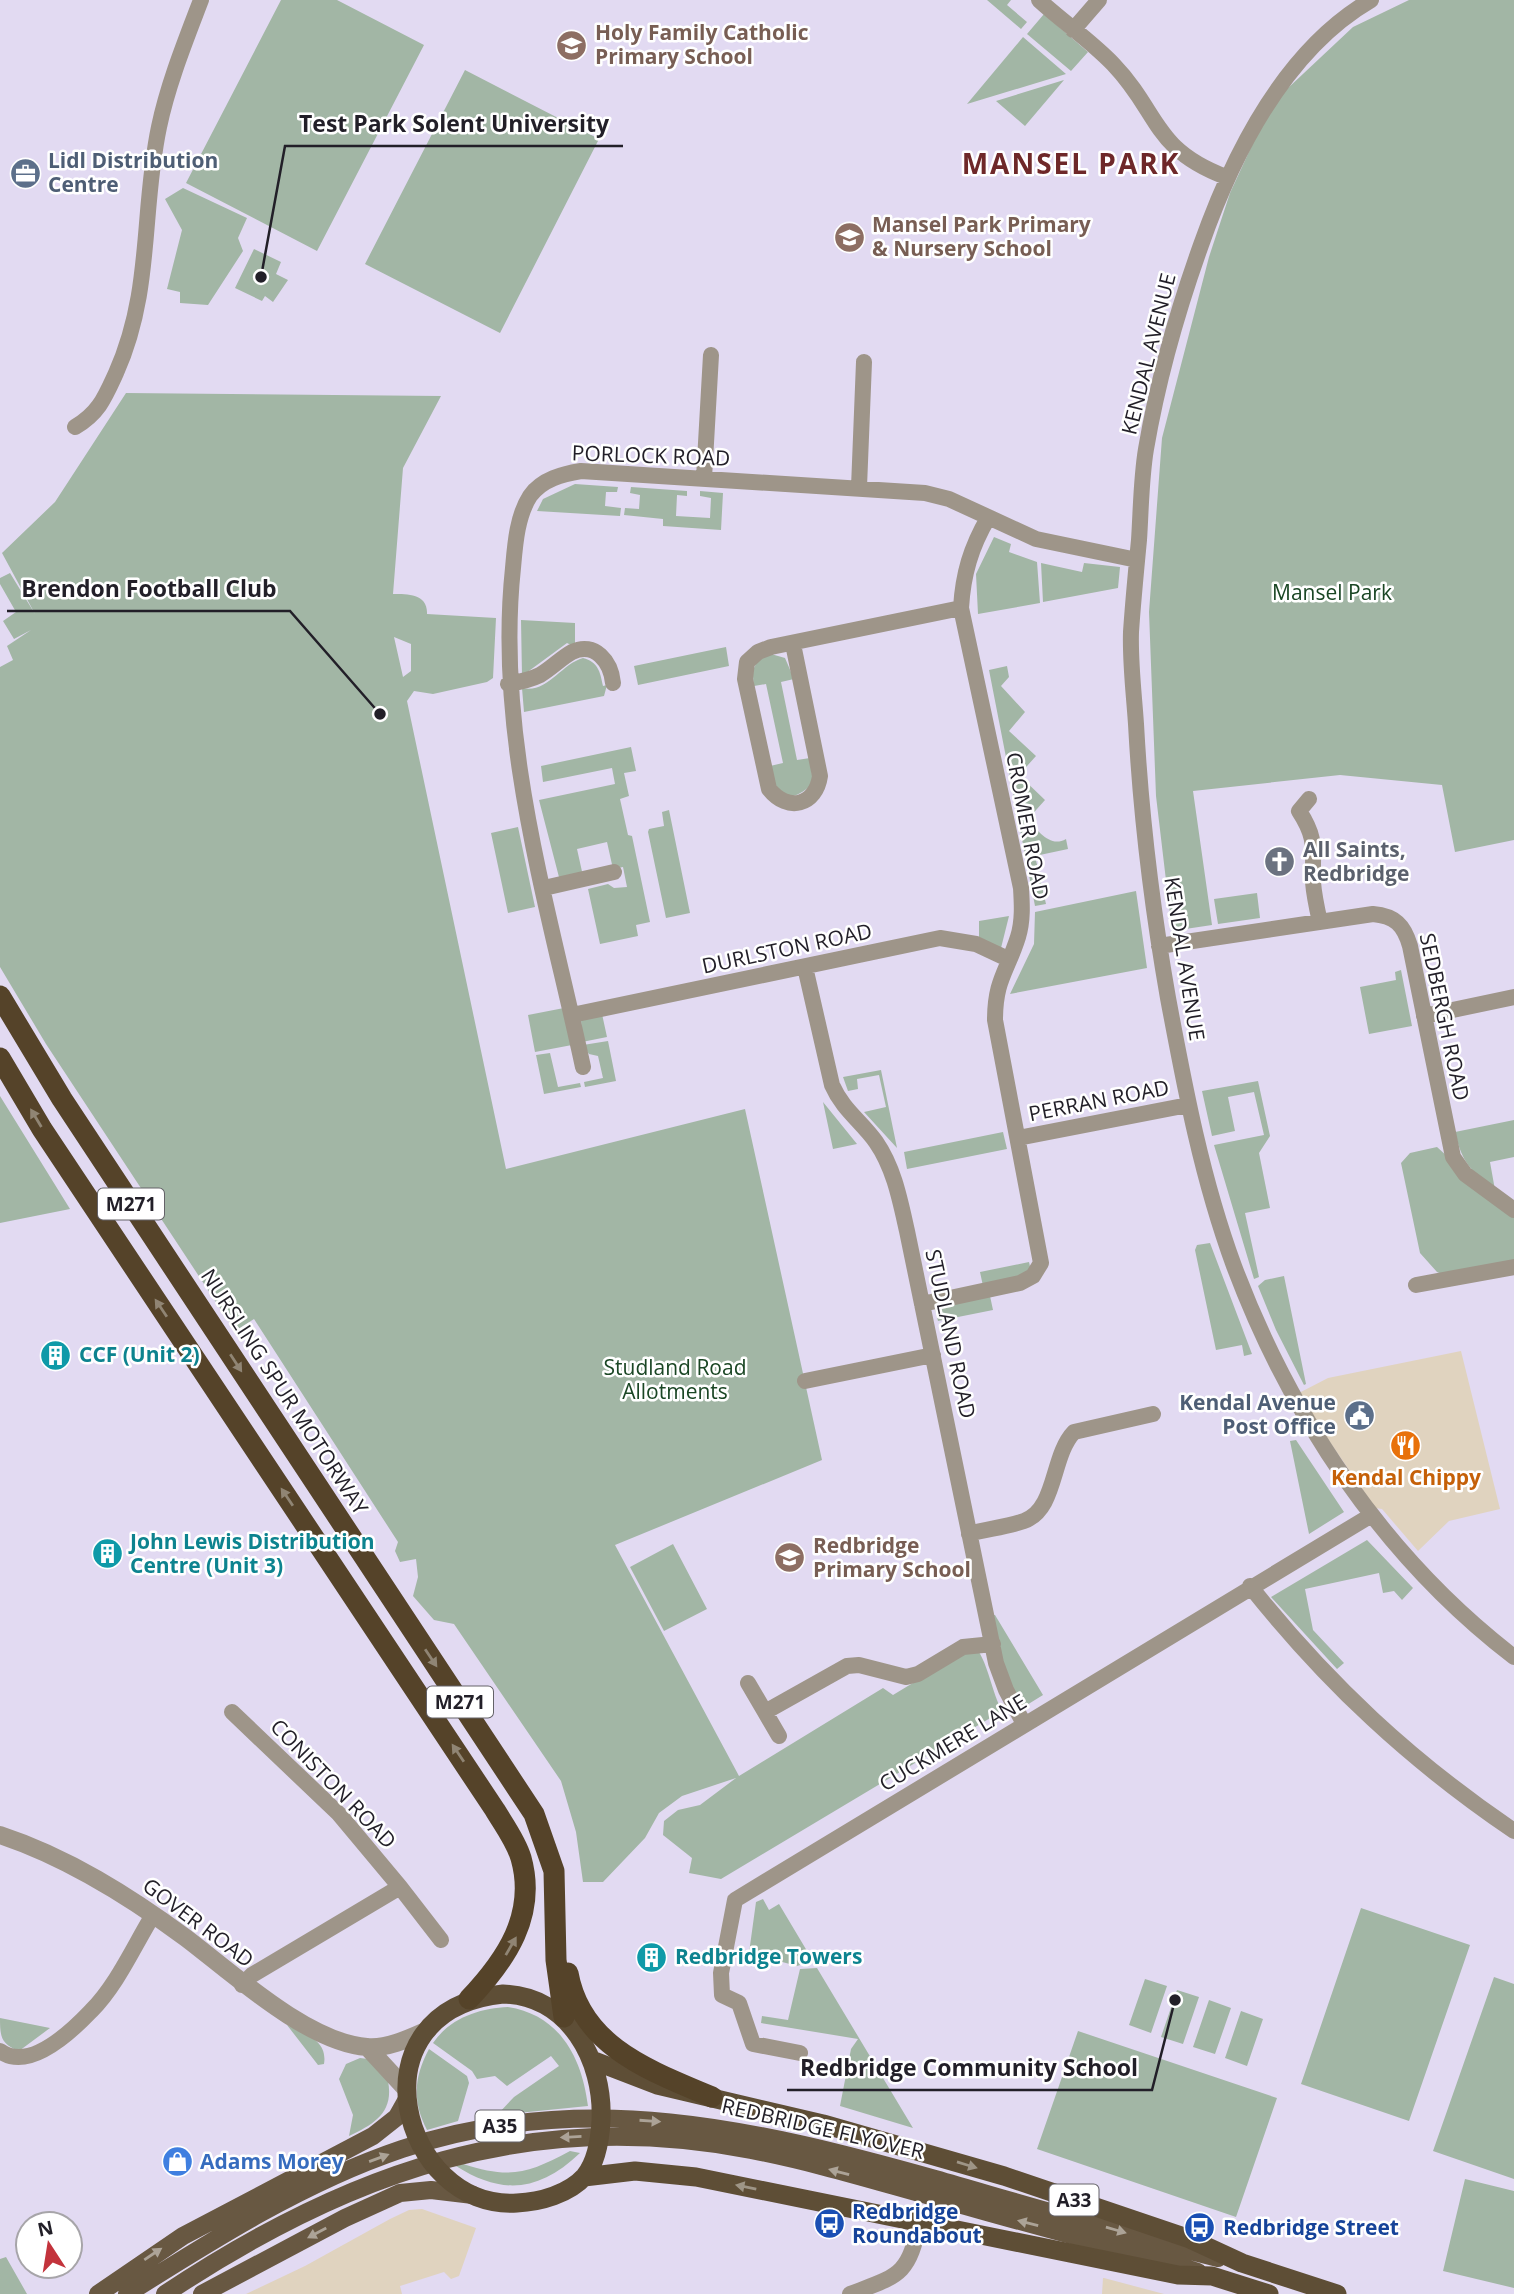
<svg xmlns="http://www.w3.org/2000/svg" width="1514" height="2294" font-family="'Open Sans',sans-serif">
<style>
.commercial{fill:#e0d3bf}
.green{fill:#a2b6a5;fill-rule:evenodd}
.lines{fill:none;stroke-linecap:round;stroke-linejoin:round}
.minor{stroke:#9e9589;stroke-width:16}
.tertiary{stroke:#9e9589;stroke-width:18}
.primary{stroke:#685842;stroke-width:18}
.trunk{stroke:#5e4e36;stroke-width:19}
.motorway{stroke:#554329;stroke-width:21}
.oneway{fill:#908574}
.oneway2{fill:#aca397}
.oneway3{fill:#9e9586}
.labels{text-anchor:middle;stroke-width:5;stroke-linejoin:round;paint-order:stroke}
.shield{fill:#fff;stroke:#646268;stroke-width:2}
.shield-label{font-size:19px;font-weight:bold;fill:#221f28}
.education-label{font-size:21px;font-weight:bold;fill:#785e54;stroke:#fff;text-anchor:start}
.service-label{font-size:21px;font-weight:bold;fill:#4e5e75;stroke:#fff;text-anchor:start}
.street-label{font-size:21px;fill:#221f28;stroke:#fff}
.park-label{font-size:21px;fill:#1a4624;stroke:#fff}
.worship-label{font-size:21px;font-weight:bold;fill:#5b616d;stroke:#fff;text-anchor:start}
.culture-label{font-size:21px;font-weight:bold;fill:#0d838f;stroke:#fff;text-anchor:start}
.food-label{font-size:21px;font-weight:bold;fill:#c56008;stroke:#fff}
.shop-label{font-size:21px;font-weight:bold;fill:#366cbe;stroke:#fff;text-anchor:start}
.transit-label{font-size:21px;font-weight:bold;fill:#164399;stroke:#fff;text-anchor:start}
.district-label{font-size:28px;font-weight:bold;letter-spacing:2px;fill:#6e2829;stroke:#fff}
.leader{fill:none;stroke:#221f28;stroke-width:2.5}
.callout-dot{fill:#221f28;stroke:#fff;stroke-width:2.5}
.callout-label{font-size:23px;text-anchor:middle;font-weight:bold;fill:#221f28;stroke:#fff;stroke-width:5;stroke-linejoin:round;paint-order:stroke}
</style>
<rect width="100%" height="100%" fill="#e2daf2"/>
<!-- commercial -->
<path class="commercial" d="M1461 1351 1500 1509 1449 1521 1418 1551 1382 1509 1375 1508 1297 1394 1328 1378Z
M422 2209 476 2228 459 2276 451 2279 444 2272 400 2286 402 2294H246L305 2266 390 2219 409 2210Z
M1103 2278H1104L1164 2294H1102Z"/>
<!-- green -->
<path class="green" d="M281 0H337L424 45 317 251 186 183Z
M987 0H1011L1007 5 1027 22 1021 29Z
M1409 0H1514V840L1455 852 1442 785 1340 775 1193 791 1212 925 1172 931 1156 796 1149 612 1162 438 1209 257 1230 193 1271 104 1353 27Z
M1044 14 1088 52 1071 71 1027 34Z
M1023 37 1066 74 967 104Z
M465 70 599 139 500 333 365 264Z
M1064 80 1025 126 996 101Z
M183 188 247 218 238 238 243 251 208 305 180 303V292L167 289 182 230 165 199Z
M254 249 281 262 276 274 288 280 273 302 265 296 262 301 235 288Z
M126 393 441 396 403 468 393 594C408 594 428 594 427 614L496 618 493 678 487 682 433 694 414 691 407 701 506 1169 745 1109 822 1460 615 1545 739 1776 883 1688 893 1695 969 1649H977C988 1664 992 1692 1002 1711L721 1879 689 1873 692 1858 663 1835 664 1821 678 1810 700 1805 736 1778 682 1796 659 1813 645 1838 603 1882H583L576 1832 561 1781 454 1624 434 1620 413 1596 418 1577 416 1559 400 1562 395 1551 398 1542 254 1319 235 1331 46 1044 0 967V667L13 660 7 646 31 630 14 639 3 621 16 612 0 584V578L10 573 35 614 2 553 55 502ZM394 637 411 644V671L403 677Z
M575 484 618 487 617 492H606L605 506 621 508 620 516 537 511 543 499Z
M631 487 687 491V496L677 495 676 516 710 518 711 498 700 496V491L723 493 721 530 663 526V519L624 515 625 508 639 509 640 495 630 493Z
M994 537 1011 544 1009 552 1037 562 1040 603 978 614 976 574Z
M1041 563 1082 572 1084 563 1120 567 1118 588 1043 602Z
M521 620 575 623V647L567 643 522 676Z
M726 647 729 666 638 685 634 666Z
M771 654 785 658 794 679 781 682 797 760 810 758 813 783C789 807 775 797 770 766L783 763 766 684 754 686C751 669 754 660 771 654Z
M583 658C598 662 600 671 603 686L607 685 604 696 524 712 522 688C547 694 561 664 583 658Z
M1007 666 1009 677 1001 686 1025 712 1009 731 1036 756 1019 775 1045 800 1028 819C1038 831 1050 848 1066 839L1068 849 1035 856 1046 904 1035 906 989 670Z
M631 747 636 771 624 773 629 796 620 799 628 835 632 836 650 922 636 925 638 936 600 944 588 889 608 884 614 888 627 887 623 867 613 869 607 842 577 849 583 876 560 881 539 800 615 784 612 768 543 782 541 766Z
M669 810 690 913 666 918 648 832 649 829 664 826 662 812Z
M518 827 535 907 508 913 491 833Z
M1136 891 1147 968 1010 994 1034 944 1035 912Z
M1257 893 1260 918 1218 924 1214 899Z
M1009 916 1001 948 979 939V921Z
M1401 970 1412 1026 1369 1034 1360 987 1396 980 1395 972Z
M564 1008 572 1045 535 1052 528 1015Z
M602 1014 607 1037 582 1042 581 1019Z
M608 1041 616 1081 585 1087 584 1082 603 1078 598 1056 589 1054 583 1045Z
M550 1053 558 1087 580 1083 581 1087 544 1094 536 1055Z
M881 1070 897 1148 864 1112 886 1107 879 1075 857 1079 858 1089 848 1091 843 1077Z
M1258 1081 1270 1136 1259 1153 1270 1208 1245 1213 1259 1277 1254 1279 1214 1145 1264 1135 1254 1092 1228 1097 1235 1131 1212 1136 1202 1091Z
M0 1096 70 1209 0 1223Z
M823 1102 857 1144 833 1149Z
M1514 1120V1157L1490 1162 1495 1190C1471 1171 1462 1163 1455 1132Z
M1003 1132 1007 1149 907 1169 904 1152Z
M1437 1147 1514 1217V1262L1444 1275 1437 1272 1420 1253 1401 1163 1410 1153Z
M1210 1243 1252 1354 1244 1356 1242 1345 1216 1350 1195 1250 1197 1245Z
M1029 1262 1031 1271 1028 1275 983 1286 980 1272Z
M1284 1276 1306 1384 1304 1385 1276 1330 1258 1286 1265 1280Z
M990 1296 993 1310 938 1321 935 1309Z
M1296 1440 1344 1512 1309 1534 1290 1441Z
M1367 1540 1413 1588 1402 1600 1394 1591 1383 1593 1379 1573 1305 1589 1313 1630 1344 1663 1337 1669 1271 1597Z
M673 1544 707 1609 664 1631 630 1567Z
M991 1615H995L1043 1695 1022 1708 1005 1672Z
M763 1899 769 1910 779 1904 813 1961 797 1966 749 1953 756 1902Z
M1361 1908 1470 1945 1409 2121 1301 2084Z
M817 1968 913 2128 840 2106 851 2049 858 2039 761 2023 762 2016 788 2020 800 1969Z
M1494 1977 1514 1984V2179L1433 2151Z
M1145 1979 1167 1986 1151 2033 1129 2025Z
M1177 1990 1199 1997 1183 2044 1161 2037Z
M1209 2000 1231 2008 1215 2054 1193 2047Z
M508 2007C560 2015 582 2058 588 2106L497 2115 514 2097 559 2066 551 2056 507 2086 495 2076 477 2079 472 2071 433 2043C450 2018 480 2008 508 2007Z
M1241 2011 1263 2019 1247 2066 1225 2058Z
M0 2018 50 2028 19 2051C1 2044 0 2037 0 2018Z
M287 2025C305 2034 328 2040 324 2064L318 2065Z
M1078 2031 1277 2098 1236 2217 1037 2149Z
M429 2049 467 2076 469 2083 458 2121 427 2130C412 2101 414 2077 429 2049Z
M360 2058 368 2059 388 2081C394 2112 375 2124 349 2136L353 2115 339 2079 346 2064Z
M570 2151 580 2153C540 2191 503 2196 456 2166L463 2164C510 2179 527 2174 570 2151Z
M1465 2179 1514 2191V2288L1443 2271Z
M6 2257 27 2294H0V2259Z"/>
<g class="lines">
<!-- minor -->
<path class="minor" d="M1039 0C1063 22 1091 41 1113 64 1160 113 1152 149 1226 177
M1371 0C1285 50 1233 154 1201 245 1177 312 1158 379 1146 449 1141 479 1141 510 1139 540 1136 571 1133 602 1131 632 1130 663 1134 694 1136 724 1141 817 1152 907 1168 998 1185 1089 1202 1179 1234 1266 1291 1418 1385 1558 1514 1657
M1073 30 1099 0
M75 427C99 413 105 397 116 373 153 290 141 212 159 127 168 84 185 42 201 0
M704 478 711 355
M859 487 864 362
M793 644 820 776C816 805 788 813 769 789L745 679 747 662 758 652 771 647 961 608
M508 684C520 682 530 680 540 675 552 668 561 658 572 652 595 641 611 662 613 683
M1309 799 1299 811C1318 840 1312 850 1313 882 1314 895 1317 909 1320 922
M544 888 614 872
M1159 946 1373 914C1395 916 1404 925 1410 946L1453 1157 1465 1174 1514 1210
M805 967 832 1085C843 1110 861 1121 876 1142 894 1168 900 1200 907 1231L996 1663 1006 1690 1024 1724
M572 1015 940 938 976 944 1008 959
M1424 1016 1514 997
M583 1067C548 904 495 736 513 568 515 545 517 516 530 496 542 479 563 474 581 471L925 493 949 499 1036 539 1137 560
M1018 1138 1188 1105
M1416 1285 1514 1267
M922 1304 1020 1283 1033 1276 1041 1263 995 1020C995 980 1007 972 1018 937 1023 921 1022 904 1021 888L961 608C963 574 971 547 988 518
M805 1381 933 1355
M969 1534C987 1529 1007 1527 1024 1521 1057 1509 1051 1456 1074 1432L1153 1414
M1250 1586C1328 1684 1411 1761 1514 1831
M748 1683 765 1712 847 1666 859 1665 906 1677 918 1674 963 1647 993 1644
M232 1712 339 1814 400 1887 252 1975 242 1985
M765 1712 779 1736
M400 1887 441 1940
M0 2051C29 2072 70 2033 91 2011 117 1985 134 1946 153 1915
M800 2053 753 2044 739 2003 722 1995 721 1973 735 1900 1370 1516
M850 2294C900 2275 908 2276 920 2221"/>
<!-- tertiary -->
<path class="tertiary" d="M0 1835C67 1857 129 1896 186 1938 231 1972 308 2043 367 2047 387 2049 410 2038 428 2030
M368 2048 405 2088"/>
<!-- primary -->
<path class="primary" d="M98 2294 183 2236 373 2136 397 2117 406 2101
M127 2294C214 2239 304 2182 402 2149 585 2088 756 2129 935 2179 1029 2206 1123 2234 1218 2258
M165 2294C348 2172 529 2107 751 2150 819 2163 885 2184 952 2202 1034 2226 1117 2246 1198 2272
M202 2294 345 2218 400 2193 431 2190 473 2195"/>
<!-- trunk -->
<path class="trunk" d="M503 1994C569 1996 604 2060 601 2121 600 2139 597 2161 585 2176 569 2194 540 2202 517 2203 401 2211 348 2010 503 1994Z
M592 2060 657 2085 823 2124 1004 2176 1190 2239 1242 2263 1337 2294
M584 2177 635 2171 696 2177 1178 2275 1212 2276 1269 2294"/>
<!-- motorway -->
<path class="motorway" d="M0 996 62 1099 534 1814 554 1871 556 1960 564 2017
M0 1058 42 1129 495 1810C504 1825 516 1841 521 1858 537 1915 506 1960 469 1999
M568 1973C581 2047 651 2071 712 2097"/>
</g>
<!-- one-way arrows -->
<defs><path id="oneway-solid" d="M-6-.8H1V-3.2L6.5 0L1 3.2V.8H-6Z" transform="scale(1.75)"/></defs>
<g class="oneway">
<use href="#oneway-solid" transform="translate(36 1118) rotate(-121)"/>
<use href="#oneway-solid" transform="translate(161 1308) rotate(-124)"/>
<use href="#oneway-solid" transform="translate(236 1363) rotate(57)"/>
<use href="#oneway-solid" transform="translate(287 1497) rotate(-124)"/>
<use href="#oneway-solid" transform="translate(431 1658) rotate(56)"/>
<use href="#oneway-solid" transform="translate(458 1753) rotate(-124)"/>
<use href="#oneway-solid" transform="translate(511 1946) rotate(-60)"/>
</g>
<g class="oneway2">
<use href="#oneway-solid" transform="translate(650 2121) rotate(4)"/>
<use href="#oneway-solid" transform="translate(571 2137) rotate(177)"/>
<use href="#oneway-solid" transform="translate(379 2158) rotate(-20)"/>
<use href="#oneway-solid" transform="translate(839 2172) rotate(-165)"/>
<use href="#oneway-solid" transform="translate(1028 2223) rotate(-166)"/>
<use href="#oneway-solid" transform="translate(1116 2230) rotate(16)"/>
<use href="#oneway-solid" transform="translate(317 2233) rotate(152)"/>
<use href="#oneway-solid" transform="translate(153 2254) rotate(-34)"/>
</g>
<g class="oneway3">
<use href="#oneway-solid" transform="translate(967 2165) rotate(17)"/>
<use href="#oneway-solid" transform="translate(746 2187) rotate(-169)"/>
</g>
<!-- icons -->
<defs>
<symbol id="school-disc" viewBox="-11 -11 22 22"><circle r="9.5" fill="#8d6e63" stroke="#fff"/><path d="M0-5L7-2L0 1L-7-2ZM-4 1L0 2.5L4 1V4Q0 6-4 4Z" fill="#fff"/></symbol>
<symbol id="office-disc" viewBox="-11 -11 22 22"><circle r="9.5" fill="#5c6f8a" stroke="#fff"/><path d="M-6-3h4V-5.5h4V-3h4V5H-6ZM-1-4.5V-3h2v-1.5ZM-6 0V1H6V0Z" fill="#fff"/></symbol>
<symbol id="church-disc" viewBox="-11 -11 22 22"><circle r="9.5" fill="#6b7280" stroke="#fff"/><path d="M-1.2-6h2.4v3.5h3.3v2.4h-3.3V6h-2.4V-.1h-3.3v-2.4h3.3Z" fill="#fff"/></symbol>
<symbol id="building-disc" viewBox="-11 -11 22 22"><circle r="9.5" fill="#0f9aa8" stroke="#fff"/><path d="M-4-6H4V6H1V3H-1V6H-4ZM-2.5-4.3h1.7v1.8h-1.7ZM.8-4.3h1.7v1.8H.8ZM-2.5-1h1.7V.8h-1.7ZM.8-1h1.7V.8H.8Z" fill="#fff"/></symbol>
<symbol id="civic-disc" viewBox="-11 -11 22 22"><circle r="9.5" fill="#5c6f8a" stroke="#fff"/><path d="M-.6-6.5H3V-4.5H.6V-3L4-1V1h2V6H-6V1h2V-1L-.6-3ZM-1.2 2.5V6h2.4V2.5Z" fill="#fff"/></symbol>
<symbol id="restaurant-disc" viewBox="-11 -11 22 22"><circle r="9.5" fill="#e8710a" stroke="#fff"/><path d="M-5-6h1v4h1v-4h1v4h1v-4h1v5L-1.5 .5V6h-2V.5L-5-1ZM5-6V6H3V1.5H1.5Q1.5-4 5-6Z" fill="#fff"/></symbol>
<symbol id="shop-disc" viewBox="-11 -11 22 22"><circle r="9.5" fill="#3f7fe0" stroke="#fff"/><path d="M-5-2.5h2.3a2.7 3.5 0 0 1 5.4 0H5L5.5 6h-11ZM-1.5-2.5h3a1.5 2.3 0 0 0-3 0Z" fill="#fff"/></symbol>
<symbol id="bus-disc" viewBox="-11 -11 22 22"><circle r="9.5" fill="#1a4fb4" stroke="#fff"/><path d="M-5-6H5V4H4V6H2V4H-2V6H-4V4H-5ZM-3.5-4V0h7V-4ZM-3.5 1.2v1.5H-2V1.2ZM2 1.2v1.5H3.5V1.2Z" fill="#fff"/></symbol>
</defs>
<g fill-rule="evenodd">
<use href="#school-disc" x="554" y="28" width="35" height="35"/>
<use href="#office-disc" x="8" y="156" width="35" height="35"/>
<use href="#school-disc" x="832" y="220" width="35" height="35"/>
<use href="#church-disc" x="1262" y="844" width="35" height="35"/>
<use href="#building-disc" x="38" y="1338" width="35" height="35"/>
<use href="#civic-disc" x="1342" y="1398" width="35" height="35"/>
<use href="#restaurant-disc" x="1388" y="1428" width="35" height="35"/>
<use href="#building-disc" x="90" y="1536" width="35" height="35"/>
<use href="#school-disc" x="772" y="1540" width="35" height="35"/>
<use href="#building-disc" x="634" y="1940" width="35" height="35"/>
<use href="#shop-disc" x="160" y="2144" width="35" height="35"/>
<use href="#bus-disc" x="812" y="2206" width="35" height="35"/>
<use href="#bus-disc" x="1182" y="2210" width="35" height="35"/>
</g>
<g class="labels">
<!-- shield labels -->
<g class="shield">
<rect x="98" y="1188.5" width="66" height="31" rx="5"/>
<rect x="427" y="1686.5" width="66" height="31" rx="5"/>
<rect x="475.5" y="2110.5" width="49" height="31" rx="5"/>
<rect x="1049.5" y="2184.5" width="49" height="31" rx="5"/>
</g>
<g class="shield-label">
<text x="131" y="1211">M271</text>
<text x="460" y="1709">M271</text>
<text x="500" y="2133">A35</text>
<text x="1074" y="2207">A33</text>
</g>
<!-- education labels -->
<g class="education-label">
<text x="595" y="40">Holy Family Catholic<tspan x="595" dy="24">Primary School</tspan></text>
<text x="872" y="232">Mansel Park Primary<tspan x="872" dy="24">&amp; Nursery School</tspan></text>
<text x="813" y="1553">Redbridge<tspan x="813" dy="24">Primary School</tspan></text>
</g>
<!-- service labels -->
<g class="service-label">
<text x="48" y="168">Lidl Distribution<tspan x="48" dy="24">Centre</tspan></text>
<text x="1336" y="1410" text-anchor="end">Kendal Avenue<tspan x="1336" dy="24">Post Office</tspan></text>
</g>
<!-- street labels -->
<g class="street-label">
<text transform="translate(1149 354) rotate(-76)" y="7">KENDAL AVENUE</text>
<text transform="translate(651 456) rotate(2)" y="7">PORLOCK ROAD</text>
<text transform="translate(1027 826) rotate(79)" y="7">CROMER ROAD</text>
<text transform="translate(787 949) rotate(-12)" y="7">DURLSTON ROAD</text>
<text transform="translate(1184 959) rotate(81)" y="7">KENDAL AVENUE</text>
<text transform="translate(1444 1017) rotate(78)" y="7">SEDBERGH ROAD</text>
<text transform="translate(1099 1101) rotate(-11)" y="7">PERRAN ROAD</text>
<text transform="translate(950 1334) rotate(78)" y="7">STUDLAND ROAD</text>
<text transform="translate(284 1392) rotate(57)" y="7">NURSLING SPUR MOTORWAY</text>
<text transform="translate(953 1743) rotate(-31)" y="7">CUCKMERE LANE</text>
<text transform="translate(333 1784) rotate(46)" y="7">CONISTON ROAD</text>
<text transform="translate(198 1923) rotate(37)" y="7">GOVER ROAD</text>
<text transform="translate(823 2129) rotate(13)" y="7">REDBRIDGE FLYOVER</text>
</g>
<!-- park labels -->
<g class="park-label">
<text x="1332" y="600">Mansel Park</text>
<text x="675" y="1375">Studland Road<tspan x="675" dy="24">Allotments</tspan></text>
</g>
<!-- worship labels -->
<g class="worship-label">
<text x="1303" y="857">All Saints,<tspan x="1303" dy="24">Redbridge</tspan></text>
</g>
<!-- culture labels -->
<g class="culture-label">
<text x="79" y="1362">CCF (Unit 2)</text>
<text x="130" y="1549">John Lewis Distribution<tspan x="130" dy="24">Centre (Unit 3)</tspan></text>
<text x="675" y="1964">Redbridge Towers</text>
</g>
<!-- food labels -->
<g class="food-label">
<text x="1406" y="1485">Kendal Chippy</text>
</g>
<!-- shop labels -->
<g class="shop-label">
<text x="200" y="2169">Adams Morey</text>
</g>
<!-- transit labels -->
<g class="transit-label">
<text x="852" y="2219">Redbridge<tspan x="852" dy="24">Roundabout</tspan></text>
<text x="1223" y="2235">Redbridge Street</text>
</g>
<!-- district labels -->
<g class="district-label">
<text x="1071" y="174">MANSEL PARK</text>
</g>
</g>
<!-- callouts -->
<path class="leader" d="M261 277L285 146H623M380 714L290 611H7M1175 2000L1152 2090H787"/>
<g class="callout-dot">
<circle cx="261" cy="277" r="7"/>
<circle cx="380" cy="714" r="7"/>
<circle cx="1175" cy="2000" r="7"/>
</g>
<g class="callout-label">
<text x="454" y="132">Test Park Solent University</text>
<text x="149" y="597">Brendon Football Club</text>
<text x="969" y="2076">Redbridge Community School</text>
</g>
<!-- north arrow -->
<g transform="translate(49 2245) rotate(348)"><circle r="33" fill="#ffffff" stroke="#a7a5a9" stroke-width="2"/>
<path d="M0-5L12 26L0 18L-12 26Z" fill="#c3333c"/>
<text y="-10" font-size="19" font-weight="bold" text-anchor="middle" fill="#221f28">N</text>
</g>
</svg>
